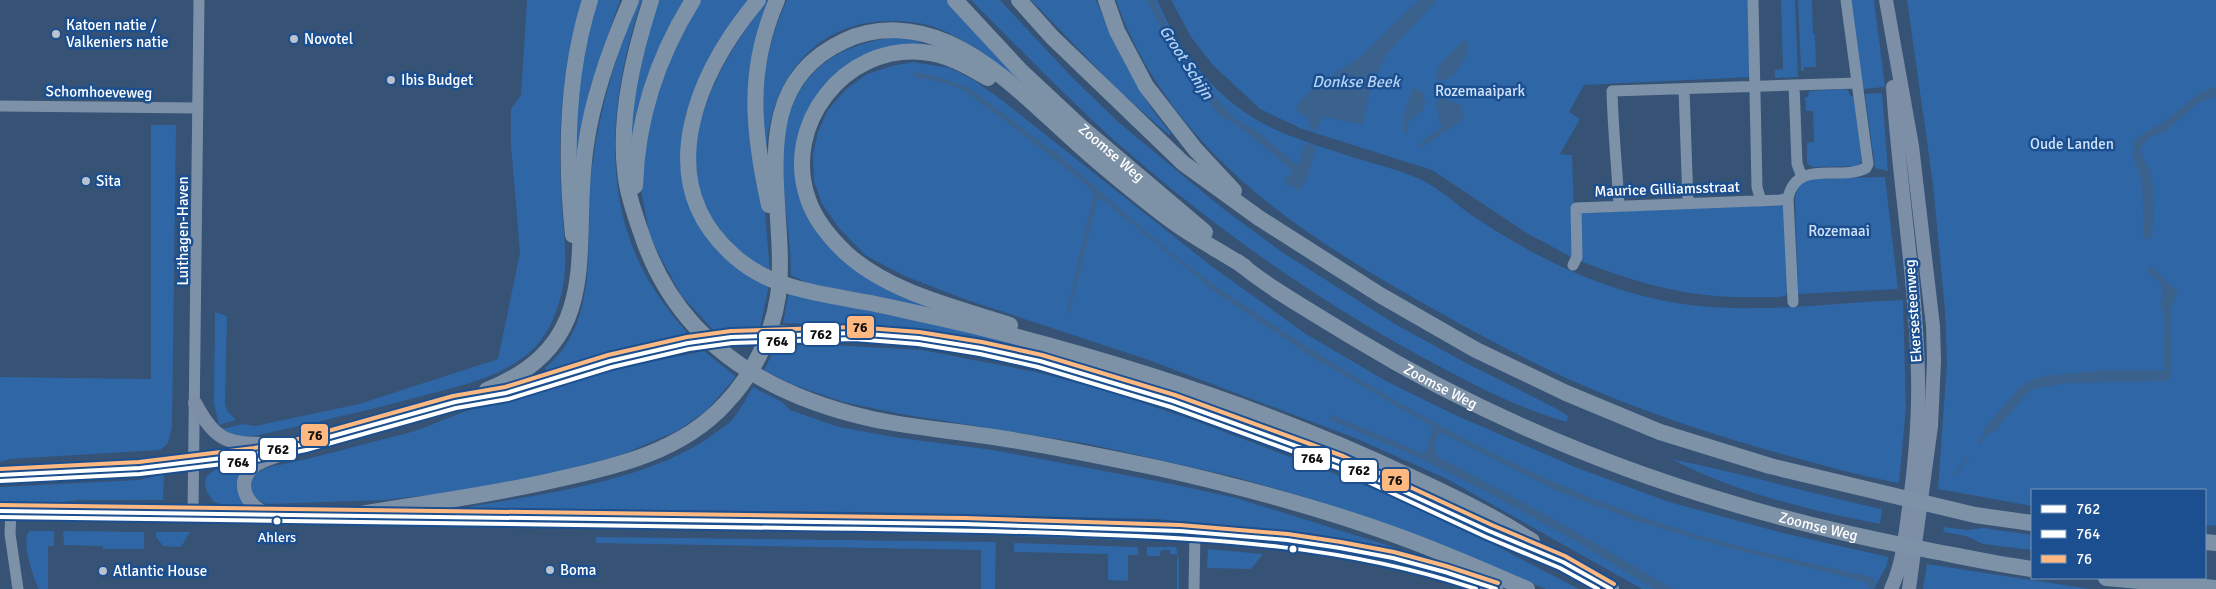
<svg xmlns="http://www.w3.org/2000/svg" width="2216" height="589" font-family="Signika,sans-serif">
<style>
.green{fill:#2f66a5}
.water{fill:#3b618d}
.lines{fill:none;stroke-linecap:round;stroke-linejoin:round}
.stream{stroke:#3b618d;stroke-width:2.5}
.minor{stroke:#7d92a8;stroke-width:11}
.major{stroke:#7d8ea7;stroke-width:14}
.highway{stroke:#7e92a7;stroke-width:16}
.bus-1-casing{stroke:#1b4f8f;stroke-width:8}
.bus-2-casing{stroke:#1b4f8f;stroke-width:8}
.bus-3-casing{stroke:#1b4f8f;stroke-width:8}
.bus-1{stroke:#fff;stroke-width:4}
.bus-2{stroke:#fff;stroke-width:4}
.bus-3{stroke:#ffb880;stroke-width:4}
.poi-dot{fill:#b9c2ce;stroke:#1b4f8f;stroke-width:2}
.bus-dot{fill:#fff;stroke:#1b4f8f;stroke-width:2}
.labels{text-anchor:middle;stroke-width:5;stroke-linejoin:round;paint-order:stroke}
.bus-label{font-size:14px;fill:#fff;stroke:#1b4f8f}
.poi-label{font-size:15px;fill:#fff;stroke:#1b4f8f;text-anchor:start}
.park-label{font-size:15px;fill:#cfe3fa;stroke:#1b4f8f}
.street-label{font-size:15px;fill:#fff;stroke:#1b4f8f}
.water-label{font-size:16px;font-style:italic;fill:#b5d3f5;stroke:#1b4f8f}
.line-badge{stroke:#1b4f8f;stroke-width:2}
.pale-badge-label{font-size:14px;text-anchor:middle;font-weight:bold;fill:#111}
</style>
<rect width="100%" height="100%" fill="#365274"/>
<!-- green -->
<path class="green" d="M527 0H582C569 48 560 100 560 150 560 174 561 198 563 222 565 242 567 265 563 286 559 308 549 335 532 350 502 378 461 385 422 396 363 412 304 425 245 438H240L222 429 243 424 255 426 359 404 498 359 520 253 511 146V109L521 95Z
M595 0H620L590 88 575 176 574 109Z
M639 0H642C611 90 599 196 649 281 661 301 675 319 690 336L616 352 547 371 545 368C602 320 584 241 591 175 598 116 615 55 639 0Z
M657 0H684C657 44 640 90 632 140L629 141 632 103Z
M700 0H752L696 86 686 114 683 140 690 198 769 285 760 328 716 333 681 295 656 249 649 232 642 195 640 169 659 82Z
M767 0H771L759 33 764 200 770 272C762 267 753 262 745 255 652 179 709 75 767 0Z
M787 0H947L1050 110C1015 80 980 45 937 28 925 23 909 22 896 21 821 18 774 73 767 143H764C758 94 766 44 787 0Z
M971 0H1000L1069 74 1117 121 1221 207 1279 250 1395 324 1466 363 1557 409 1568 416 1567 422C1517 408 1468 382 1422 357 1309 296 1202 219 1106 133 1059 90 1016 45 971 0Z
M1031 0H1096C1116 46 1137 94 1171 133L1169 135 1119 91Z
M1116 0H1157C1180 55 1222 107 1279 131 1303 142 1330 149 1355 158 1378 165 1406 171 1427 183 1446 193 1461 209 1479 220 1535 257 1596 287 1661 300 1741 317 1823 303 1903 300L1906 407 1899 483C1864 477 1830 467 1796 458 1718 437 1640 411 1566 378 1514 354 1463 326 1414 298 1344 258 1273 214 1216 156 1173 112 1136 59 1116 0Z
M1171 0H1748L1751 77 1584 85 1569 112 1580 119 1560 154 1572 155 1574 211 1573 258 1525 232 1432 170 1302 129 1260 109 1213 65 1191 37Z
M1781 0H1795L1798 77 1775 78V70L1783 69Z
M1798 0H1812L1813 34H1815L1816 67H1804V71H1801Z
M1851 0H1874L1885 87 1863 89Z
M1907 0H2216V526L2205 525V490H2032V506L1938 489 1947 363 1945 310 1933 184Z
M890 38 909 39 944 50 849 67 799 142 827 239 952 312 809 284 791 275C791 238 783 202 783 165 782 92 818 48 890 38Z
M913 62 950 68 974 80 1003 101 1210 265 1306 334 1386 381 1451 413 1575 467 1669 502 1783 533 1888 557 1887 565 1874 589H1642L1447 479 1355 438 1146 359 964 299 905 276 865 255 839 228 822 204 814 181 813 154 818 132 828 110 845 90 867 74 892 66Z
M1845 89 1848 90 1850 96H1854L1862 162 1857 166 1812 167 1807 163V143L1814 142 1813 111H1806L1805 97H1808L1809 91Z
M1882 93 1888 171 1875 168 1865 94Z
M151 125H176L172 427 168 443 160 450 10 459 0 462V377L151 379Z
M1885 177 1898 289 1798 294 1795 198 1799 185 1809 179Z
M1787 204 1788 292 1785 296C1775 298 1764 297 1754 297 1692 299 1635 283 1578 260L1581 213Z
M789 292 975 329 1223 406 1222 410 1194 399 1111 373 847 325 783 323Z
M215 312 227 316 225 404 228 412 236 420 219 425 214 403Z
M814 344 922 350 1036 372 1104 390 1193 420 1385 493 1446 520 1579 589H1546L1318 501 1235 477 1089 444 901 414 843 402 791 384 764 370 775 348Z
M704 351 735 376 734 379 706 411 677 431 621 455 518 482 448 493 384 500 267 504C240 495 249 470 274 466 306 460 337 451 369 443 386 438 404 435 420 429 430 426 439 421 448 418 478 406 511 397 542 388 595 373 650 362 704 351Z
M753 387 782 402 790 410 839 427 900 438 993 450 1167 483 1236 498 1393 547 1396 550 1309 533 1156 519 861 512 470 508 472 506C546 494 649 480 711 436 717 431 725 427 730 422 739 413 746 398 753 387Z
M1671 459C1742 473 1812 494 1882 509L1880 524C1808 510 1737 493 1671 459Z
M245 463 246 465V505L244 506 224 505 214 502C189 471 222 466 245 463Z
M164 474 163 500H79L48 504 0 503V487L139 480Z
M1944 527 1967 530 1983 528 2032 535V550L1983 544 1966 536 1943 532Z
M909 530 992 531 996 535 906 534Z
M29 531H54V546H48V589H39C33 577 21 541 29 531Z
M63 531 144 532V549H103V546L64 545Z
M1020 531 1178 537 1183 542 1016 536Z
M156 532H190L181 547 163 546 156 537Z
M596 537 996 542 995 589H981V550L596 543Z
M1014 543 1138 547V555H1128V581L1108 580V554L1014 552Z
M1147 547H1176L1179 561V589H1177V554H1170V550H1161L1160 556H1147Z
M1208 549 1263 554 1251 569 1207 568Z
M1927 564 2090 589H1923Z"/>
<!-- water -->
<path class="water" d="M1147 0H1154L1176 46 1223 106 1235 119 1260 133 1296 165H1298L1305 145 1312 144 1316 147 1309 173 1301 189 1295 191V188L1289 184 1287 187C1282 178 1290 177 1293 171L1244 130 1219 115 1171 48Z
M1419 0H1437L1387 54 1370 90 1363 125 1325 117 1321 120 1316 131 1309 129V119L1296 110 1297 105 1307 94 1362 55Z
M1467 40 1469 47C1464 60 1455 82 1438 80L1436 76C1437 63 1453 53 1461 42Z
M914 72 943 78 972 90 1050 149 1054 151 1058 149V154C1099 190 1139 227 1182 261 1222 292 1266 320 1309 348 1413 414 1520 473 1637 515 1712 543 1793 559 1871 577L1875 581 1873 589 1869 587 1866 582 1733 549 1636 521 1557 491 1442 433H1439L1434 444 1437 456 1552 518 1673 589H1654L1576 541 1481 489 1421 459 1329 419 1332 415 1422 453 1426 452 1433 427 1314 358 1219 295 1100 198 1097 202 1069 314 1067 312V310L1094 193 1078 178 1017 130 963 90 943 82 914 77Z
M2216 87V96L2198 103 2164 132 2150 137 2140 149C2142 159 2150 167 2152 178 2153 188 2155 232 2150 239H2144L2142 181 2133 157V144L2137 137 2161 124 2201 92Z
M1412 89H1417L1423 93C1429 108 1420 113 1409 121L1406 136 1403 130 1404 114Z
M1441 98 1461 105 1464 115 1459 122 1420 149 1421 142 1441 127 1436 105 1437 99Z
M2147 266 2153 268 2172 287 2178 290 2171 309 2172 377 2167 381 2066 383 2030 390 1994 432 1984 436V429L2019 388 2032 380 2044 376 2105 370H2165C2162 352 2166 334 2164 315 2164 311 2161 308 2161 303 2161 298 2163 292 2162 288 2160 278 2147 276 2147 266Z"/>
<g class="lines">
<!-- stream -->
<path class="stream" d="M1979 443 1986 434
M1955 474 1968 457"/>
<!-- minor -->
<path class="minor" d="M1753 0 1757 187 1761 201
M1794 85 1797 164 1802 177
M1684 89 1688 203
M0 106 198 108
M1619 206C1617 167 1613 130 1612 91L1857 83
M1573 265 1577 257 1576 208 1780 200 1788 198
M1793 302 1788 198C1797 158 1839 182 1866 168L1868 164 1846 0
M11 511 10 534 18 589
M193 513 199 0
M1194 589 1195 531"/>
<!-- major -->
<path class="major" d="M1886 0 1912 146 1933 326 1934 361 1931 426 1909 589
M195 403C217 444 230 444 273 444
M0 475C102 471 204 464 304 444
M0 511C262 514 523 519 785 522 881 523 976 524 1072 527 1215 531 1361 538 1496 589
M267 514C247 505 234 484 254 466 260 461 268 459 276 456
M1891 589C1903 564 1905 535 1909 508 1915 464 1919 419 1918 375 1916 279 1899 183 1893 87"/>
<!-- highway -->
<g class="highway">
<path d="M651 0C634 53 619 114 625 170 627 194 636 218 644 241 681 344 769 396 872 419 914 428 957 431 1000 438 1053 446 1105 457 1158 468 1238 486 1318 507 1395 535 1440 551 1483 570 1527 589"/>
<path d="M758 0C698 72 649 180 733 255 771 290 823 294 871 303 916 313 961 322 1006 334 1144 370 1282 415 1411 477 1452 496 1494 516 1532 541"/>
<path id="s1" d="M955 0 1020 70 1080 126 1205 232"/>
<path d="M1019 0 1052 37 1183 163 1259 218 1380 295 1476 350 1566 393 1660 432 1770 466 1975 515 2032 523"/>
<path d="M1106 0 1117 31 1146 86 1195 149 1234 191"/>
<path d="M988 78C967 66 947 54 922 52 844 45 782 125 808 199 815 220 831 239 847 254 891 293 955 307 1010 325"/>
<path d="M635 186C637 120 658 56 693 0"/>
<path d="M769 205C753 132 746 71 777 0"/>
<path d="M573 235C565 157 566 76 590 0"/>
<path id="s2" d="M1238 262C1270 289 1317 315 1354 338 1528 444 1717 510 1917 548 1955 555 1994 564 2032 569"/>
<path d="M487 390C609 341 570 246 586 145 593 95 611 46 631 0"/>
<path d="M304 444 455 402 517 390 610 361 688 343 731 337 783 333H854L919 338 981 348 1040 361 1108 380 1258 432 1340 462 1489 531 1563 562 1611 589"/>
<path d="M356 515C424 503 492 495 559 479 618 466 682 451 725 404 753 375 772 336 778 296 790 209 738 90 844 41 877 25 916 28 949 43 999 66 1039 110 1080 146 1108 171 1139 196 1169 219 1193 237 1220 251 1245 267"/>
<path d="M2205 542 2216 543"/>
<path d="M2106 578 2216 588"/>
</g>
<defs>
<path id="bus-1" d="M0 475 140 468 255 454 304 444 455 402 506 393 610 361 688 343 731 337 854 333 919 338 981 348 1040 361 1173 401 1340 462 1489 531 1563 562 1611 589
M0 511 964 524 1180 531 1287 540 1340 548 1393 558 1445 572 1496 589"/>
<path id="bus-2" d="M0 481 140 474 256 460 306 450 456 408 508 399 612 367 689 349 732 343 854 339 918 344 980 354 1038 367 1171 407 1338 468 1486 537 1560 568 1598 589
M0 517C263 520 526 525 789 528 886 529 983 530 1080 534 1214 538 1348 546 1476 589"/>
<path id="bus-3" d="M0 469 139 462 254 448 303 438 453 396 505 387 608 355 687 337 731 331 854 327 919 332 982 342 1042 355 1175 395 1343 456 1492 525 1565 556 1614 584
M0 505 964 518 1180 525 1288 534 1341 542 1394 552 1446 566 1498 583"/>
</defs>
<!-- bus-1 casing -->
<use href="#bus-1" class="bus-1-casing"/>
<!-- bus-2 casing -->
<use href="#bus-2" class="bus-2-casing"/>
<!-- bus-3 casing -->
<use href="#bus-3" class="bus-3-casing"/>
<!-- bus-1 -->
<use href="#bus-1" class="bus-1"/>
<!-- bus-2 -->
<use href="#bus-2" class="bus-2"/>
<!-- bus-3 -->
<use href="#bus-3" class="bus-3"/>
</g>
<!-- markers -->
<g class="poi-dot">
<circle cx="56" cy="34" r="5"/>
<circle cx="294" cy="39" r="5"/>
<circle cx="391" cy="80" r="5"/>
<circle cx="86" cy="181" r="5"/>
<circle cx="550" cy="570" r="5"/>
<circle cx="103" cy="571" r="5"/>
</g>
<g class="bus-dot">
<circle cx="277" cy="521" r="4.5"/>
<circle cx="1293" cy="549" r="4.5"/>
</g>
<g class="labels">
<!-- bus labels -->
<g class="bus-label">
<text x="277" y="542">Ahlers</text>
</g>
<!-- poi labels -->
<g class="poi-label">
<text x="66" y="30">Katoen natie /<tspan x="66" dy="17">Valkeniers natie</tspan></text>
<text x="304" y="44">Novotel</text>
<text x="401" y="85">Ibis Budget</text>
<text x="96" y="186">Sita</text>
<text x="560" y="575">Boma</text>
<text x="113" y="576">Atlantic House</text>
</g>
<!-- park labels -->
<g class="park-label">
<text x="1480" y="96">Rozemaaipark</text>
<text x="2072" y="149">Oude Landen</text>
<text x="1839" y="236">Rozemaai</text>
</g>
<!-- street labels -->
<g class="street-label">
<text transform="translate(99 92) rotate(1)" y="5">Schomhoeveweg</text>
<text dy="5" stroke="none"><textPath href="#s1" startOffset="219">Zoomse Weg</textPath></text>
<text transform="translate(1667 189) rotate(-2)" y="5">Maurice Gilliamsstraat</text>
<text transform="translate(183 231) rotate(-90)" y="5">Luithagen-Haven</text>
<text transform="translate(1913 311) rotate(-94)" y="5">Ekersesteenweg</text>
<text dy="5" stroke="none"><textPath href="#s2" startOffset="238">Zoomse Weg</textPath></text>
<text dy="5" stroke="none"><textPath href="#s2" startOffset="642">Zoomse Weg</textPath></text>
</g>
<!-- water labels -->
<g class="water-label">
<text transform="translate(1187 62) rotate(57)" y="6">Groot Schijn</text>
<text x="1356" y="87">Donkse Beek</text>
</g>
</g>
<g class="line-badge">
<rect x="846" y="315" width="29" height="24" rx="5" fill="#ffb880"/>
<rect x="802" y="322" width="38" height="24" rx="5" fill="#fff"/>
<rect x="758" y="330" width="38" height="24" rx="5" fill="#fff"/>
<rect x="300" y="423" width="29" height="24" rx="5" fill="#ffb880"/>
<rect x="259" y="437" width="38" height="24" rx="5" fill="#fff"/>
<rect x="1293" y="447" width="38" height="24" rx="5" fill="#fff"/>
<rect x="219" y="450" width="38" height="24" rx="5" fill="#fff"/>
<rect x="1340" y="459" width="38" height="24" rx="5" fill="#fff"/>
<rect x="1381" y="468" width="29" height="24" rx="5" fill="#ffb880"/>
</g>
<g class="pale-badge-label">
<text x="860" y="332">76</text>
<text x="821" y="339">762</text>
<text x="777" y="346">764</text>
<text x="315" y="440">76</text>
<text x="278" y="454">762</text>
<text x="1312" y="463">764</text>
<text x="238" y="467">764</text>
<text x="1359" y="475">762</text>
<text x="1395" y="485">76</text>
</g>
<!-- legend -->
<rect x="2031" y="489" width="175" height="90" fill="#1b4f8f" stroke="#7695bc"/>
<rect x="2041" y="505" width="25" height="8" fill="#ffffff" stroke="#7695bc"/>
<text x="2076" y="514" font-size="15" fill="#ffffff">762</text>
<rect x="2041" y="530" width="25" height="8" fill="#ffffff" stroke="#7695bc"/>
<text x="2076" y="539" font-size="15" fill="#ffffff">764</text>
<rect x="2041" y="555" width="25" height="8" fill="#ffb880" stroke="#7695bc"/>
<text x="2076" y="564" font-size="15" fill="#ffffff">76</text>
</svg>
